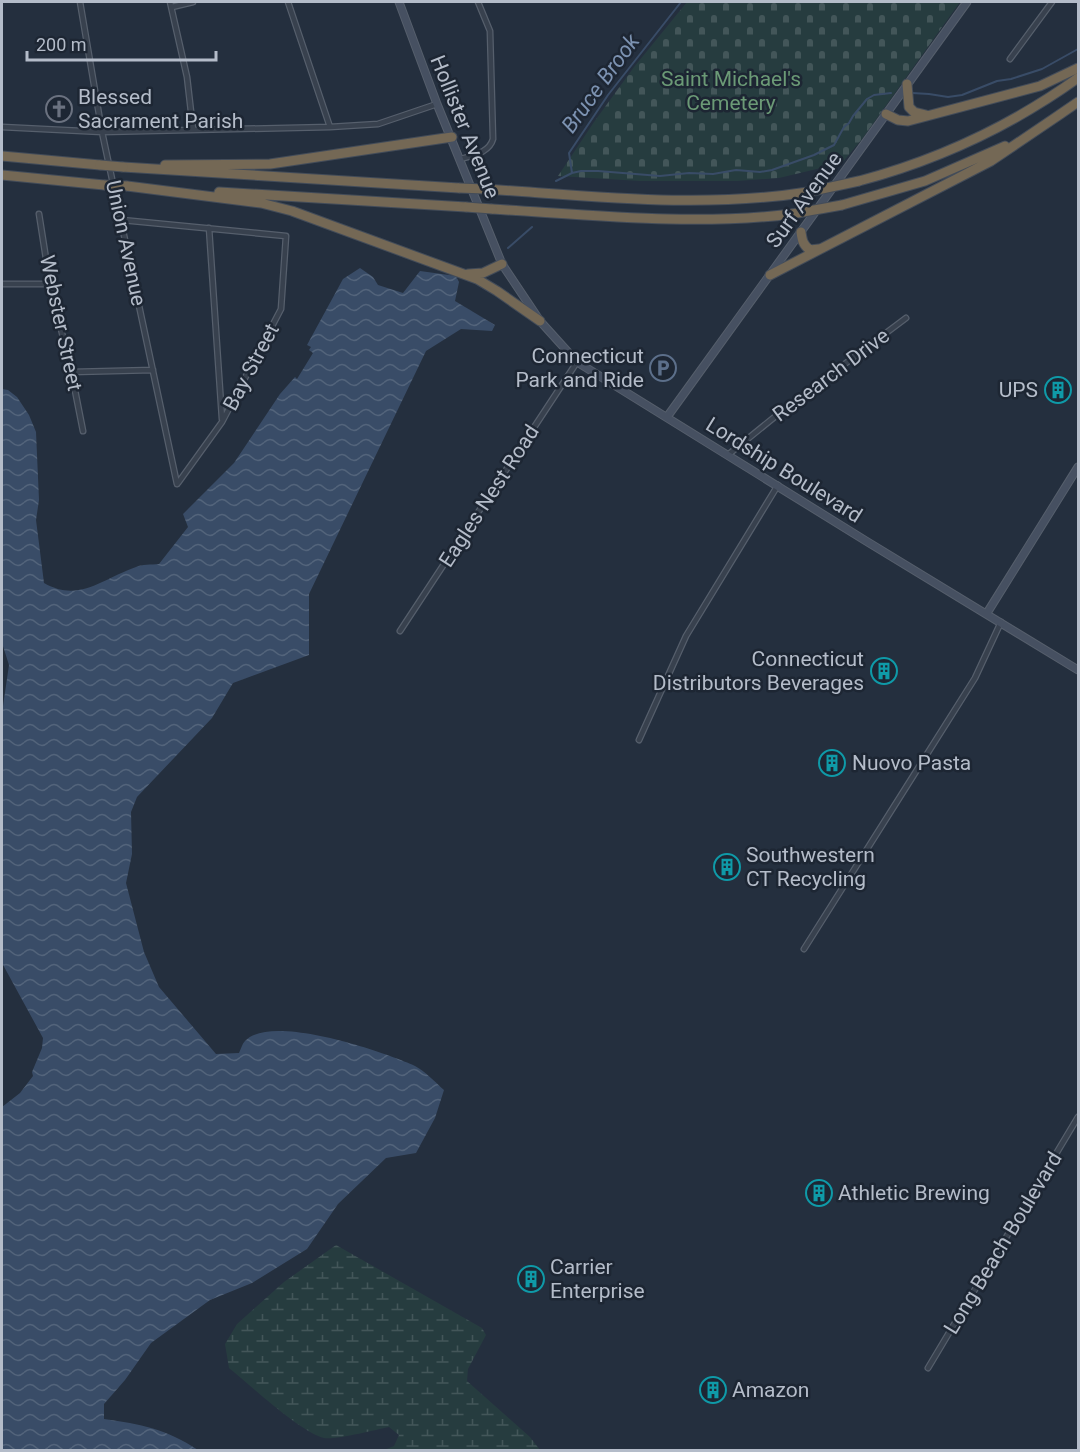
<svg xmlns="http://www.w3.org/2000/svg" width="1080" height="1452" font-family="Roboto,sans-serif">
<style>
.wetland{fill:url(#wetland-marsh)}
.cemetery{fill:url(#cemetery-stones)}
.water{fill:url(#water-waves)}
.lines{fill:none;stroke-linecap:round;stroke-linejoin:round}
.stream{stroke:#394c67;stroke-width:2}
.street-casing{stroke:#565f6c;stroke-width:7}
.secondary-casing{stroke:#565f6c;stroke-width:9}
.highway-casing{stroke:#434c59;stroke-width:11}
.street{stroke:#38414e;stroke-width:4.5}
.secondary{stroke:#465061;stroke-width:7}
.highway{stroke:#746855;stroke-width:9}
.highway-bridge-casing{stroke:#434c59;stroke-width:11;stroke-linecap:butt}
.highway-bridge{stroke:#746855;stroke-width:9}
.labels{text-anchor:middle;stroke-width:5;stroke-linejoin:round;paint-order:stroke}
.park-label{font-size:21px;fill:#6b9a76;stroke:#1d2633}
.poi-label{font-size:21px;fill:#b4bcc9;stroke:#1d2633;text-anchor:start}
.street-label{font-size:21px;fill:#b4bcc9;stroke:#1d2633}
.water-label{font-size:22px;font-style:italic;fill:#7c92b1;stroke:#1d2633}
</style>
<defs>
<pattern id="wetland-marsh" width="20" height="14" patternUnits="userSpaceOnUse" patternTransform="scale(1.5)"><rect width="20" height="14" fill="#263c3f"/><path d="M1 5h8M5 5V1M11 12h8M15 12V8" fill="none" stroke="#435659"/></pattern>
<pattern id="cemetery-stones" width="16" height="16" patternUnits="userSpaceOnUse" patternTransform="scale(1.5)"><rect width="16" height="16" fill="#263c3f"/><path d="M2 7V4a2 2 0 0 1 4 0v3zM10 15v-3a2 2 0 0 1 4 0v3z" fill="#435659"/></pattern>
<pattern id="water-waves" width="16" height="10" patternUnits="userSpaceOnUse" patternTransform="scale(1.5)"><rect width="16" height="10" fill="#394c67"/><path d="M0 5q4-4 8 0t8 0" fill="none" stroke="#53647b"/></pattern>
</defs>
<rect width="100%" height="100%" fill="#242f3e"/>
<!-- wetland -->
<path class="wetland" d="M336 1245 482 1328 486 1335 468 1369 467 1381 530 1437 540 1450H384L394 1446 399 1435 389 1427C375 1430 335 1440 324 1438 300 1432 250 1385 229 1368L225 1344 237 1324 284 1282Z"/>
<!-- cemetery -->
<path class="cemetery" d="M687 2H960L862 139 842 163 779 178 737 181H640L558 176 594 122 634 67Z"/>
<!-- water -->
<path class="water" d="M360 268 373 277 378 285 403 293 420 271 456 276 459 282 455 301 495 325 492 331 461 329 426 351 309 594V655L233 683 212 718 137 797 131 812 132 854 126 883 144 952 159 987 216 1054 239 1053C241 1049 242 1044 245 1041 271 1013 384 1052 415 1066 425 1071 435 1082 444 1090L435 1118 416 1153 386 1158 338 1204 307 1249 252 1283 210 1300 151 1343 125 1380 104 1404V1419C141 1424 166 1429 198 1450H2V1107L20 1093 33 1076 32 1072 42 1048 43 1038 2 963V713L9 665 2 643V389L8 390 17 397 29 415 36 432 39 500 36 520 44 583C79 603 102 579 136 567 142 564 151 565 159 564L188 527 183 514 234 463 280 394 295 377 297 379 313 353 309 350 311 347 307 345 343 279Z"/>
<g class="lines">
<!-- stream -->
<path class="stream" d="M912 93 929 94 948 97 962 95 997 81 1011 79 1042 69 1078 49
M572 173 581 171H598L660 176 689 173 713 174 736 170 760 172 772 170 814 155 834 145 844 127 849 123 853 116 867 99 874 95 891 93
M556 181 572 173 569 153 608 95 681 2
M508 248 532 227"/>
<defs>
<path id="street" d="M80 2 102 132 177 484
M170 2 187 77 193 129
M288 2 330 127
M172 7 193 2
M1010 59 1052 2
M2 127 102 132 330 127 378 124 437 104
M461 159C473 155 489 153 493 139L490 31 478 2
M39 214 50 284 71 370 83 431
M122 220 286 236 281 309 222 422 178 483
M209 228 222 419
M2 284H50
M72 372 153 370
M729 454 782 411 906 318
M400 631 577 362
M639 740 686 636 778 485
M804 949 975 678 1001 622
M928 1368 1078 1117"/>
<path id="secondary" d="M399 2 437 104 502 264 540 321 577 362 866 541 1078 670
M667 417 967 2
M987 613 1078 467"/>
<path id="highway" d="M907 84 909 107 914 112 926 115
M886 114 898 120 908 121 1040 86 1078 68
M1059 115 1078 102
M2 156 100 165
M165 165 270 164 452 137
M123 167 459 188
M2 175 104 185
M859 181C938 160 1011 126 1078 78
M127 186 261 203 292 211 477 279 497 291 540 321
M485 189C592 196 701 209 808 192
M219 192 466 207
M842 205 925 181 1005 146
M492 209C592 215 692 226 792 214
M801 232C802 240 803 245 810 250L819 249
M468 274 483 273 502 264
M770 275 991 161 1062 113"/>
</defs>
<!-- street casing -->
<use href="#street" class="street-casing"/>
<!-- secondary casing -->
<use href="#secondary" class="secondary-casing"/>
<!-- highway casing -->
<use href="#highway" class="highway-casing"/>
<!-- street -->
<use href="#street" class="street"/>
<!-- secondary -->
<use href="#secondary" class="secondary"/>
<!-- highway -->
<use href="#highway" class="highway"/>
<defs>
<path id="highway-bridge" d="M100 165 123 167
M104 185 127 186
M459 188 485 189
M808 192 859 181
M466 207 492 209
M792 214 842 205"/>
</defs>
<!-- highway-bridge casing -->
<use href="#highway-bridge" class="highway-bridge-casing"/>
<!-- highway-bridge -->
<use href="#highway-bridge" class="highway-bridge"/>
</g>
<!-- icons -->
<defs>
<symbol id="church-ring" viewBox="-11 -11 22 22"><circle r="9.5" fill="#1d2633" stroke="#6b7280" stroke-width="1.5"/><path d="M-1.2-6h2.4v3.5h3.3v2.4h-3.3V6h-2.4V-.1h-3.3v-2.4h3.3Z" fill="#6b7280"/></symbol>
<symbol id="parking-ring" viewBox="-11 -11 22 22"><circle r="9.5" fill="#1d2633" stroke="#5c6f8a" stroke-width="1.5"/><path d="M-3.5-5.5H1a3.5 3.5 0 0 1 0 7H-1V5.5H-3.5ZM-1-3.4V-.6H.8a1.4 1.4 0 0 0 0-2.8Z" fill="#5c6f8a"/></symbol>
<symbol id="building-ring" viewBox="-11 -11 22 22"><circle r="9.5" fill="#1d2633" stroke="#0f9aa8" stroke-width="1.5"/><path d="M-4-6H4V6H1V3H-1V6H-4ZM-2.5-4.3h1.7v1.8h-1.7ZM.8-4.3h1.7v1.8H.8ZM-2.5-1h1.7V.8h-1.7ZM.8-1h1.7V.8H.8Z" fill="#0f9aa8"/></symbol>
</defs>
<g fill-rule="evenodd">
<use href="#church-ring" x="44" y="94" width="30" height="30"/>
<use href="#parking-ring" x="648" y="353" width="30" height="30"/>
<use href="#building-ring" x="1043" y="375" width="30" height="30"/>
<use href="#building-ring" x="869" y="656" width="30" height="30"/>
<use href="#building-ring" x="817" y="748" width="30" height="30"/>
<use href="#building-ring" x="712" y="852" width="30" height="30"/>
<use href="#building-ring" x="804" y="1178" width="30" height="30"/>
<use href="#building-ring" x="516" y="1264" width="30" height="30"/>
<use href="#building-ring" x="698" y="1375" width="30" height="30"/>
</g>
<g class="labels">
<!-- park labels -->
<g class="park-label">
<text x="731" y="86">Saint Michael's<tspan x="731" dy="24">Cemetery</tspan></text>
</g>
<!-- poi labels -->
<g class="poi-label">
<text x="78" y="104">Blessed<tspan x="78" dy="24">Sacrament Parish</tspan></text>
<text x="644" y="363" text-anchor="end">Connecticut<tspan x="644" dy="24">Park and Ride</tspan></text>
<text x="1038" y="397" text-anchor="end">UPS</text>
<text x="864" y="666" text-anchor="end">Connecticut<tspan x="864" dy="24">Distributors Beverages</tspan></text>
<text x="852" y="770">Nuovo Pasta</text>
<text x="746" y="862">Southwestern<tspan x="746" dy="24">CT Recycling</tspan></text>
<text x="838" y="1200">Athletic Brewing</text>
<text x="550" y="1274">Carrier<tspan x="550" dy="24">Enterprise</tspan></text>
<text x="732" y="1397">Amazon</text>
</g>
<!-- street labels -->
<g class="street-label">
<text transform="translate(465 127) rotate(68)" y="7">Hollister Avenue</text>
<text transform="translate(804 200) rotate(-54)" y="7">Surf Avenue</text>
<text transform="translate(126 243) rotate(78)" y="7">Union Avenue</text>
<text transform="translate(61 323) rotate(78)" y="7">Webster Street</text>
<text transform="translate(251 367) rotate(-62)" y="7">Bay Street</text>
<text transform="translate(831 375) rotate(-37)" y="7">Research Drive</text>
<text transform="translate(784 470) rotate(32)" y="7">Lordship Boulevard</text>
<text transform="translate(489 496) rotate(-57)" y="7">Eagles Nest Road</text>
<text transform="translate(1003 1243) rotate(-59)" y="7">Long Beach Boulevard</text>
</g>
<!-- water labels -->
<g class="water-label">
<text transform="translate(600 83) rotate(-54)" y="8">Bruce Brook</text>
</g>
</g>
<!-- border -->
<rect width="1080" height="1452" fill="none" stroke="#b4bcc9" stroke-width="6"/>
<!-- scale -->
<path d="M27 51v9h189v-9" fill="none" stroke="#b4bcc9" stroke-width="3"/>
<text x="36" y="51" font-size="18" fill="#b4bcc9" stroke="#1d2633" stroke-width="4.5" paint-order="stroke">200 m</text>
</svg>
